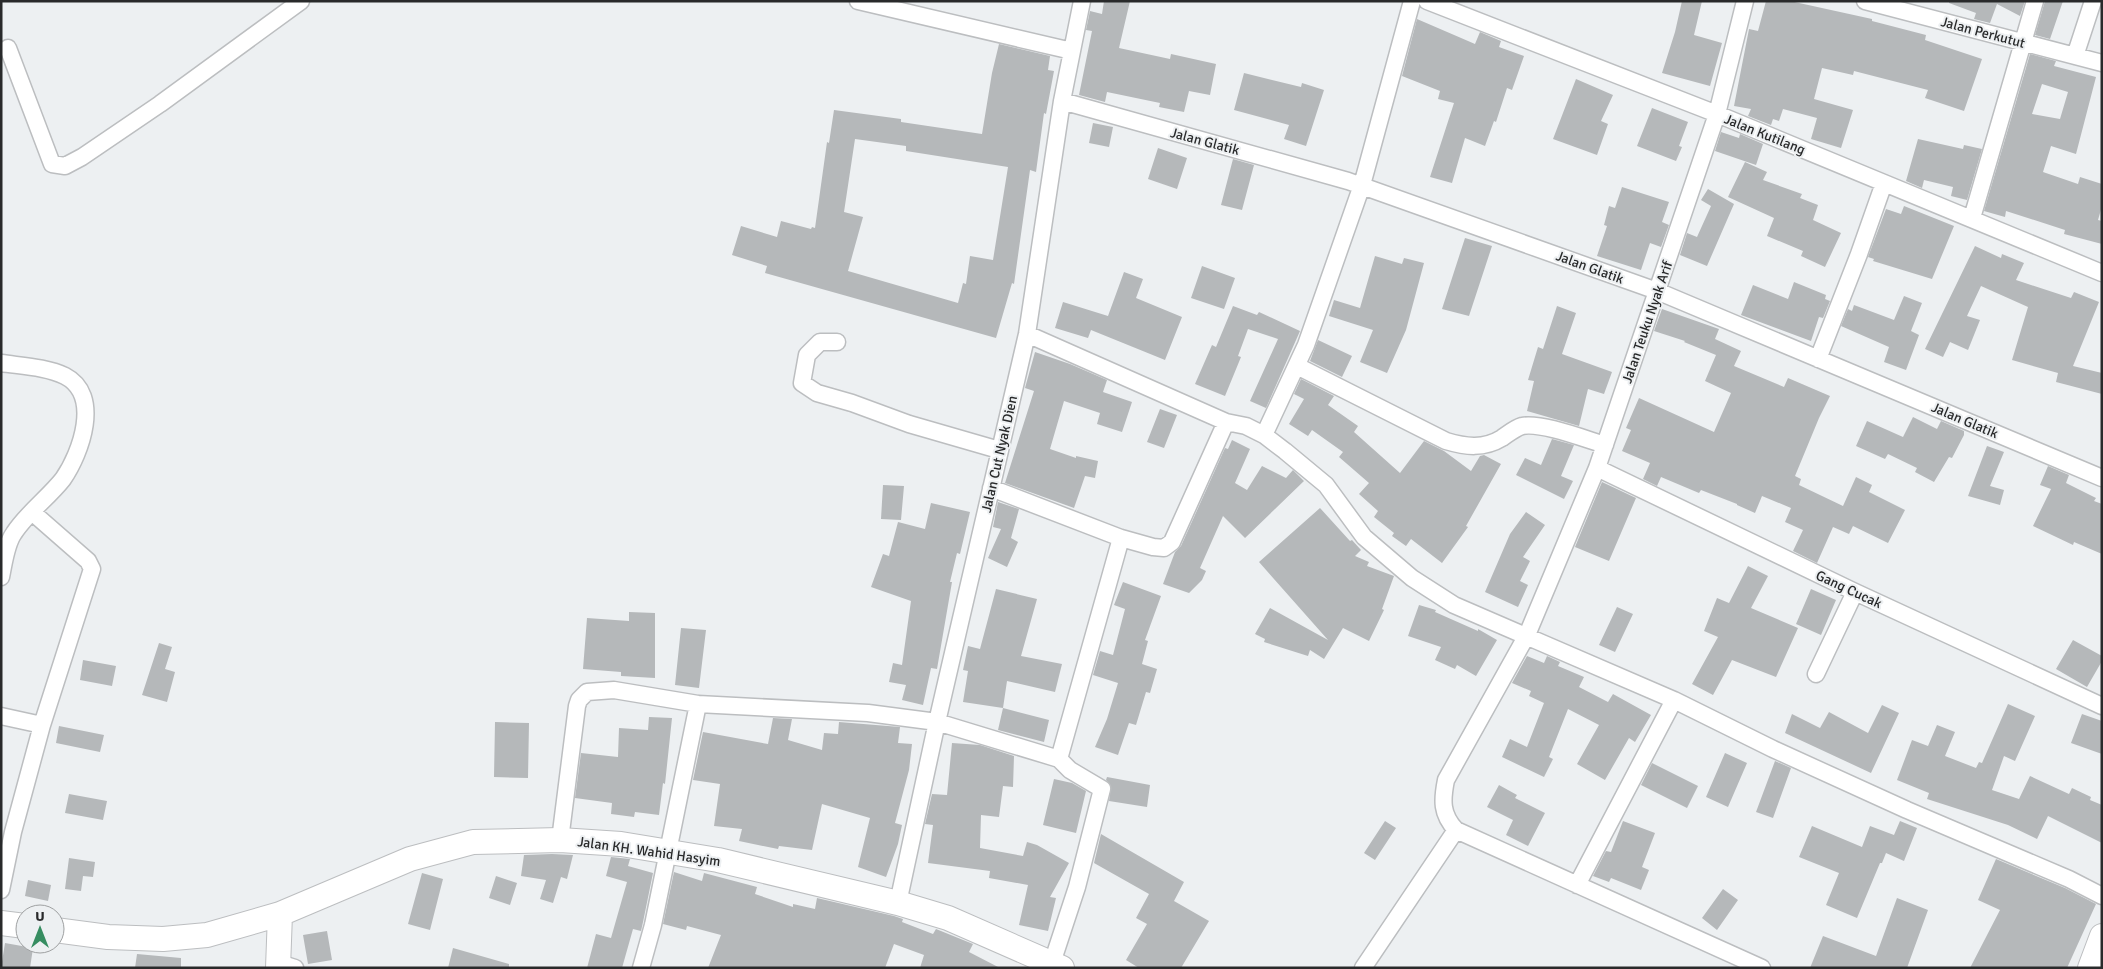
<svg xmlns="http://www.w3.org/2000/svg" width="2103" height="969" font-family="Signika,sans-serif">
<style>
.building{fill:#b5b8ba;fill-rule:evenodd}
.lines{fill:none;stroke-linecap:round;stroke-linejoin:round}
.street-casing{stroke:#bcbec0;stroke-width:19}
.secondary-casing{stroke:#bcbec0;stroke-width:26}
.street{stroke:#fff;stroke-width:16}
.secondary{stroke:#fff;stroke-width:24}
.labels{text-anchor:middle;stroke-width:4;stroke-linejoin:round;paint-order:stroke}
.street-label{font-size:14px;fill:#292a2b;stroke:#edf0f2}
</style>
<rect width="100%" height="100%" fill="#edf0f2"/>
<!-- building -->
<path class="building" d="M1104 1H1130L1119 48 1170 59 1171 54 1216 64 1210 95 1189 91 1184 112 1159 107 1160 103 1107 92 1105 102 1079 95 1092 31 1086 30 1090 11 1102 14Z
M1682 1H1702L1694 35 1722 43 1710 86 1662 73 1675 32Z
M1766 1H1790L1872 19V21L1926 35 1925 40 1982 59 1964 111 1925 98 1928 90 1854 71 1853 75 1822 68 1814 99 1853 110 1841 148 1811 139 1817 118 1783 109 1779 121 1773 119 1771 125 1748 116 1751 109 1734 106 1749 29 1758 31Z
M1949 1H2025L2020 16 1997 4 1990 23 1974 19 1976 13 1949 3Z
M2045 1H2063L2050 39 2035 35Z
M1417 19 1475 44 1480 32 1501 41 1499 47 1524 56 1512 90 1507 88 1496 122 1494 121 1485 146 1465 138 1452 183 1430 177 1454 103 1438 99 1440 91 1402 76Z
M999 44 1050 56 1048 70 1054 71 1046 114 1044 113 1036 172 1030 170 1014 284 1012 283 996 338 765 273 767 266 732 255 741 226 777 237 781 221 811 229 812 227 815 228 827 142 829 143 834 110 901 119V122L982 134 992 73ZM855 139 906 146V151L1008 167 993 260 970 256 966 284 963 283 958 303 848 271 863 217 844 212Z
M2030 54 2056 61 2054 66 2096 77 2076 154 2051 146 2043 172 2078 184 2080 177 2102 184V206L2098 220 2102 221V244L2064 234 2065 230 2006 211 2005 217 1984 211ZM2042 84 2068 92 2060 119 2032 114Z
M1244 73 1301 87 1302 83 1324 90 1306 146 1284 139 1289 125 1234 110Z
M1576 79 1613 95 1601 121 1608 124 1597 155 1553 139Z
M1652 108 1688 122 1679 146 1682 147 1676 161 1637 146Z
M1093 123 1113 127 1109 147 1089 143Z
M1721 132 1739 138 1740 134 1763 144 1756 165 1715 151Z
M1918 139 1963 149 1964 145 1982 149 1967 200 1951 196 1953 187 1924 180 1922 188 1906 181Z
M1158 148 1187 158 1177 189 1148 179Z
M1233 159 1254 165 1242 210 1221 205Z
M1745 162 1767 172 1763 180 1802 194 1800 198 1818 205 1813 220 1841 233 1825 267 1801 256 1803 251 1767 236 1774 218 1728 197Z
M1622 187 1669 202 1662 222 1669 225 1661 247 1650 243 1641 270 1597 256 1607 226 1604 225 1609 206 1615 208Z
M1708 189 1734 204 1707 266 1680 255 1687 233 1697 237 1711 206 1701 200Z
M1904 206 1954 226 1932 279 1873 261 1874 259 1868 257 1886 209 1901 214Z
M1465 238 1492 246 1469 316 1442 309Z
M1975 246 2001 258 2002 254 2024 263 2016 280 2071 298 2074 292 2099 302 2073 366 2102 373V394L2056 382 2058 373 2012 360 2028 307 1981 286 1967 316 1980 320 1968 350 1950 342 1943 357 1925 349Z
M1375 256 1402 264 1404 258 1424 263 1406 330 1387 373 1360 362 1373 330 1329 316 1334 300 1360 308Z
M1202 266 1235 278 1224 309 1191 298Z
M1124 272 1143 279 1136 298 1182 317 1165 360 1091 330 1088 338 1055 328 1063 302 1108 316Z
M1794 282 1826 295 1825 299 1830 301 1823 318 1819 317 1811 341 1741 315 1753 285 1788 299Z
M1904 296 1922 303 1911 331 1919 335 1906 370 1884 362 1889 347 1841 326 1848 309 1852 311 1854 305 1894 320Z
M1233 306 1257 315 1259 312 1300 331 1266 408 1250 401 1278 339 1248 329 1238 356 1241 357 1225 396 1195 384 1212 345 1216 347Z
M1557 306 1576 313 1562 354 1612 372 1604 394 1588 389 1579 426 1527 411 1534 381 1528 380 1538 347 1543 349Z
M1662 309 1719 329 1715 339 1741 351 1734 366 1784 387 1788 378 1830 396 1819 418 1795 476 1801 479 1799 485 1843 506 1856 477 1872 485 1869 492 1905 510 1888 543 1853 526 1849 534 1833 527 1817 563 1793 551 1803 530 1785 522 1791 508 1762 496 1755 513 1737 505V504L1701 490 1699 493 1661 477 1657 486 1643 479 1650 463 1622 451 1631 430 1626 428 1639 398 1714 432 1731 393 1705 381 1716 355 1684 342 1685 341 1654 331Z
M1318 340 1352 356 1342 377 1310 361Z
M1035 352 1070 364 1107 380 1103 392 1132 402 1122 432 1097 424 1100 413 1064 401 1050 449 1076 458V456L1098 461 1095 478 1085 476 1074 508 1005 483 1034 391 1025 388Z
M1301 379 1334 396 1328 405 1358 426 1354 432 1400 473 1424 441 1444 451 1471 471 1480 456 1484 455 1501 464 1466 526 1468 527 1442 563 1411 539 1406 546 1392 536 1394 533 1374 517 1378 511 1359 494 1369 483 1339 457 1343 452 1312 430 1308 436 1289 424 1304 399 1294 394Z
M1160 409 1177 415 1164 448 1147 442Z
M1913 417 1937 429 1941 421 1964 431V435L1952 458 1949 457 1934 482 1915 472 1917 468 1888 454 1885 459 1856 446 1867 421 1903 437Z
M1552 439 1574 445 1561 476 1573 481 1564 499 1516 475 1525 458 1541 465Z
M1232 440 1250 449 1235 483 1247 490 1262 466 1286 478 1293 470 1304 481 1245 538 1223 516 1200 568 1206 571 1202 580 1189 593 1163 584 1175 552 1181 546 1225 448 1228 449Z
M1987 446 2004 452 1990 486 2004 490 2000 505 1968 496Z
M2048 466 2069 475 2066 483 2096 498 2094 501 2102 504V554L2074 542 2073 545 2033 526 2051 489 2040 485Z
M1602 482 1636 498 1609 561 1575 547Z
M883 485 904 486 901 520 881 519Z
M998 502 1019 509 1011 538 1018 542 1007 567 988 558 1001 529 993 527Z
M931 503 970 512 960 554 957 553 950 582H952L937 669 931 668 923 705 902 700 906 685 889 682 893 663 902 665 911 601 871 587 883 554 889 556 898 522 925 529Z
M1320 508 1350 541 1352 540 1361 550 1355 556 1369 562 1367 566 1394 576 1382 609 1384 610 1369 641 1343 628 1324 659 1310 650 1308 656 1264 642 1265 639 1255 634 1270 608 1328 640 1259 562Z
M1526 512 1545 525 1523 557 1530 561 1520 581 1528 585 1518 607 1485 592 1510 534Z
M1748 566 1768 576 1751 608 1798 628 1776 677 1732 660 1713 695 1692 684 1718 637 1704 631 1717 598 1729 603Z
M1123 582 1161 596 1145 640 1148 641 1142 664 1157 669 1150 693 1146 692 1136 725 1129 723 1118 755 1095 747 1107 719 1118 683 1093 675 1100 651 1113 655 1125 609 1114 605Z
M996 589 1037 599 1021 656 1062 664 1055 692 1007 681 1003 708 963 702 968 671 963 670 968 646 980 649Z
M1811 589 1836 600 1821 635 1796 624Z
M1419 605 1436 610 1435 612 1478 631V629L1497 640 1476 676 1457 665 1455 669 1435 660 1441 647 1408 636Z
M1617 607 1633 614 1615 652 1599 645Z
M629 612 655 613V678L621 676V672L583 669 587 618 629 621Z
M681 628 706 630 699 688 675 685Z
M2073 640 2102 656V661L2087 687 2056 669Z
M159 643 172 647 165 669 175 672 167 702 142 695Z
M1527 656 1544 663 1547 656 1560 662 1558 666 1584 677 1579 687 1608 702 1613 694 1651 715 1635 742 1629 738 1605 780 1577 764 1599 725 1568 709 1549 757 1553 759 1544 777 1502 757 1510 739 1527 747 1544 703 1529 696 1531 691 1512 683Z
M83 660 116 666 112 686 80 680Z
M2008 704 2035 716 2015 761 2004 756 1992 790 2019 799 2030 776 2069 794 2072 788 2091 797 2090 800 2102 805V843L2048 816 2037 839 2008 825 1927 799 1929 793 1897 780 1912 740 1928 746 1937 725 1955 732 1945 756 1976 768 1979 762 1982 763Z
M1882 705 1899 713 1871 773 1785 733 1792 714 1820 728 1829 712 1868 733Z
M1003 708 1049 720 1044 742 998 730Z
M2082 714 2102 721V754L2071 743Z
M649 717 672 718 665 784 663 783 659 815 635 812 634 817 611 814 612 803 575 798 581 753 618 757 619 728 648 730Z
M773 718 792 719 788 740 822 750 824 733 838 734 839 722 900 727 898 743 912 744 909 770 895 823 902 825 898 844 886 877 858 867 870 818 822 804 812 850 779 846 778 849 739 841 742 829 714 826 720 784 693 780 703 732 768 744Z
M495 722 529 723 528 778 494 777Z
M59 726 104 735 100 752 56 743Z
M952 743 980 745 1014 756 1013 787 1003 786 999 817 981 815 980 848 1023 856 1027 842 1037 845 1069 863 1050 897 1056 898 1048 931 1019 925 1028 885 989 878 990 871 928 863 933 825 925 824 932 794 947 795Z
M1725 753 1747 763 1728 807 1706 797Z
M1775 761 1791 768 1773 818 1756 812Z
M1652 763 1698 786 1687 808 1641 785Z
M1107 777 1150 785 1147 807 1109 801 1111 786 1106 780Z
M1054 779 1072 783 1086 791 1076 833 1043 825Z
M1499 785 1517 795 1515 798 1545 813 1528 846 1506 835 1513 820 1487 807Z
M69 794 107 801 103 820 65 813Z
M1385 821 1396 828 1375 860 1364 853Z
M1623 821 1655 833 1642 867 1649 870 1641 890 1611 878 1609 882 1593 876 1606 851 1611 852Z
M1900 821 1917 828 1904 861 1886 853 1882 863H1880L1857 918 1826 905 1839 873 1799 857 1812 826 1862 847 1870 826 1894 835Z
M1101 834 1184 882 1174 901 1209 921 1181 968H1139L1126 960 1147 924 1136 918 1149 894 1094 863Z
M552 854 573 855 567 879 561 877 553 903 540 899 546 880 521 876 524 855Z
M611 857 630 859 628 866 653 873 643 922 641 931 633 929 622 968H587L596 934 611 938 627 882 606 876Z
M69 858 95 862 93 877 83 876 81 891 65 889Z
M1996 859 2065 888 2096 904 2067 968H1970L2000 910 1978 900Z
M674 872 702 881 704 873 757 887 755 894 793 907V904L815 909 817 898 894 916 903 919 902 922 933 934 936 929 973 944 969 952 1000 968H920L924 955 894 944 885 968H708L721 935 687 926 686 930 663 924Z
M422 873 443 879 430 930 408 924Z
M496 876 517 883 510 905 489 898Z
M28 880 51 885 48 901 25 896Z
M1723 889 1738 900 1717 930 1702 918Z
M1897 898 1928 910 1907 968H1810L1823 936 1876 956Z
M327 931 332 960 308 964 303 935Z
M5 943 33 948 30 968H1Z
M453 948 509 964V968H448Z
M137 954 181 958V968H135Z"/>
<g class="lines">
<defs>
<path id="street" d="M858 1 1072 51
M1427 1 1717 114 2102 273
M1745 1 1717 114 1597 468 1527 635 1446 780C1442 800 1441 814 1456 830L1762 968
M1865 1 2102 63
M8 48 52 164 65 166 82 157 160 104 301 1
M2075 56 2093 1
M1062 101 1348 181 1657 291 2102 478
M1972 218 2035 1
M1027 334 1226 422 1246 426 1264 435 1285 451 1326 485 1364 537 1412 578 1454 605 1674 700 1773 749 1907 810 2069 879 2102 896
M837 342H820L807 355 802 383 817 393 852 403 909 424 999 450
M1818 359 1859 254 1884 183
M1 363C21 366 47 367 65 376 102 395 81 453 63 479 48 498 27 513 14 533 6 544 4 563 1 577
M1297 366 1446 441C1466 447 1484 449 1502 438 1508 434 1515 428 1522 426 1541 422 1585 439 1605 445
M1264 435 1306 345 1362 185 1412 1
M1597 468 1855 592 2102 706
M991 488 1121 538 1153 547 1164 548 1172 542 1226 422
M32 512 88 561 92 569 42 725
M1816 674 1855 592
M1 716 42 725 13 832 1 890
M1059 759 1121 538
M560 840 577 706 579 700 587 692 614 690 698 704 868 713 937 722 1059 759 1070 770 1102 789 1077 887 1052 963
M1577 885 1674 700
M898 903 937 722 1027 334 1062 101 1082 1
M279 963 295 968
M641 968 653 925 698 704
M1363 968 1456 830"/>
<path id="secondary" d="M1 923 25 926
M55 930 108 937 163 939 207 935 280 914 410 859 473 842 560 840 621 844 718 860 898 903 948 918 1062 968
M278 968 280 914
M2090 968 2102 936"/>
</defs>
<!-- street casing -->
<use href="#street" class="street-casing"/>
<!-- secondary casing -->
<use href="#secondary" class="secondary-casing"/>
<!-- street -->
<use href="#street" class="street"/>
<!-- secondary -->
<use href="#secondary" class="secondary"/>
</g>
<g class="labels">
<!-- street labels -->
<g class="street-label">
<text transform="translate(1983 32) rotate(15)" y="5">Jalan Perkutut</text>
<text transform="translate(1765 134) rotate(22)" y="5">Jalan Kutilang</text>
<text transform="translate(1205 141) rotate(15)" y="5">Jalan Glatik</text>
<text transform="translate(1590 267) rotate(20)" y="5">Jalan Glatik</text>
<text transform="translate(1647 322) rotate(-71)" y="5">Jalan Teuku Nyak Arif</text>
<text transform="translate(1965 420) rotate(23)" y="5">Jalan Glatik</text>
<text transform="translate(999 454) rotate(-77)" y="5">Jalan Cut Nyak Dien</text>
<text transform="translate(1849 589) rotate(25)" y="5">Gang Cucak</text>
<text transform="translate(649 851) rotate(8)" y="5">Jalan KH. Wahid Hasyim</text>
</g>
</g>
<!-- border -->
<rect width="2103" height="969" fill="none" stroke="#292a2b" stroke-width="5"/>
<!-- north arrow -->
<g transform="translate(40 929)"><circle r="24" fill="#edf0f2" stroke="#9fa1a2"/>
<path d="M0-4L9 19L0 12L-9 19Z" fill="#368d61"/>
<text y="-8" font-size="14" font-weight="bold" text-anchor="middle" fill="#292a2b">U</text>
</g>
</svg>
